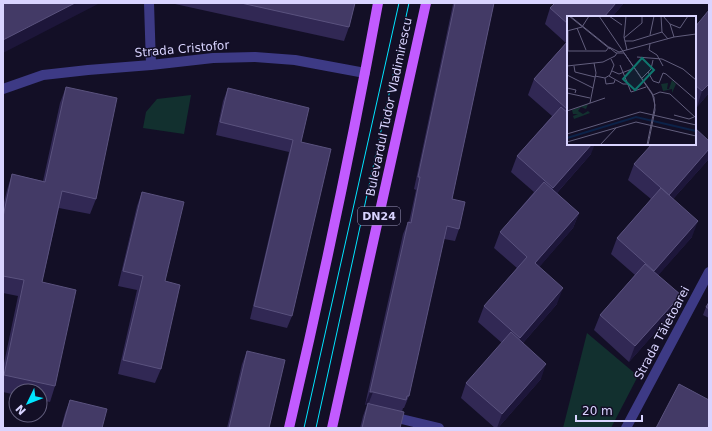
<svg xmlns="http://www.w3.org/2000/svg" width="712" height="431" font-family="'DejaVu Sans',sans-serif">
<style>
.green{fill:#12302f}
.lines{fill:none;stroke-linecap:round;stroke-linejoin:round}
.street{stroke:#3d3a85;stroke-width:10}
.primary{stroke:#c25bff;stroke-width:10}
.tram{stroke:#00e5ff;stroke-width:1}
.wall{fill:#312854}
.shaded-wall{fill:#1d163a}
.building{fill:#433a66;stroke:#5a527e}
.labels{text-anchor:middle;stroke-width:3;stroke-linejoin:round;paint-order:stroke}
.shield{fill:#130f26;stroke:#9e99be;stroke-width:1}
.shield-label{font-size:11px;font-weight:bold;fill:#d9d4ff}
.street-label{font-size:12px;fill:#d9d4ff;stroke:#130f26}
.inset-river{fill:none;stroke:#0c2248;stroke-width:2}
.inset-road{fill:none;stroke:#625e7d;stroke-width:1}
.view{fill:#0f766e;fill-opacity:0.15;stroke:#0f766e;stroke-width:2}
.inset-edge{fill:none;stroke:#d9d4ff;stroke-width:2}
</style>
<rect width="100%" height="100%" fill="#130f26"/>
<!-- green -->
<path class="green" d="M191 95 184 134 143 128 146 112 157 99Z
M587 333 638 376 611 428H563Z"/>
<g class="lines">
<!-- street -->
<path class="street" d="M149 3 151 65
M3 89 43 75 88 70 151 65 213 58 255 57 295 60 365 73
M389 416 439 428
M626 428 709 272"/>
<!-- primary -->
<path class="primary" d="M289 428C322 287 352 145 378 3
M332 428 426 3"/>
<!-- tram -->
<path class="tram" d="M304 428 399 3
M316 428 409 3"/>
</g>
<!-- wall -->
<path class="wall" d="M175 3H355L349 27 344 41 175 4Z
M450 3H494L452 199 459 229 455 241 444 239 409 396 404 408H403L402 412 400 428H360L363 416 367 405H365L403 234 408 222H409L416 190 414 189 453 4Z
M555 3H624L612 17H568V144L591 154 557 193 579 213 573 228 539 267 557 304 523 343 541 379 498 428H495L461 398 466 383 502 343 478 322 484 306 517 268 494 248 500 232 534 192 511 172 517 156 552 116 528 95 534 79 566 43 545 24 550 8Z
M709 10V93L697 107 695 105V27Z
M66 87 96 199 90 214 59 208 42 282 55 386 50 402 40 400V391H16V395L3 392V368L18 296 3 293V206L7 190 12 174 43 181 60 103Z
M228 88 301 142 292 316 287 328 250 319 289 152 216 135 223 101Z
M709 141V156L708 160 673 199 692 237 658 275 681 295 675 310 629 362 594 330 600 315 635 275 611 254 617 238 651 199 628 180 634 164Z
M142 192 165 281 161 369 155 383 118 374 137 290 118 286 137 206Z
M709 302V318L703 315 706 307Z
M247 351 269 428H227L242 364Z
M70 400 102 428H61L65 413Z"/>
<!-- shaded-wall -->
<path class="shaded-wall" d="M75 3H100L3 53V40Z
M616 3H624L612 17H604Z
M709 84V93L697 107 702 91Z
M592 144H595L591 154 547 204 553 188Z
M709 149V156L708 160 663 210 669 195Z
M579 213 573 228 529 279 535 263Z
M698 221 692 237 648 287 654 271Z
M563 288 557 304 514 353 520 338Z
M681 295 675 310 629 362 635 346Z
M546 364 541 379 498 428H497L502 414Z
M370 392H373L368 405H365Z"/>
<!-- building -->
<path class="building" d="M3 3H75L3 40Z
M241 3H355L349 27Z
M455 3H494L452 199 465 202 459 229 447 226 409 396H407L406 400 373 392H370L408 222 411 223 420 177H418Z
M555 3H616L604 17H568V24L550 8Z
M709 10V84L702 91 695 85V27Z
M568 41V110L534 79Z
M66 87 117 98 96 199 62 191 42 282 76 290 55 386 4 375 24 280 3 276V217L12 174 45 182Z
M228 88 309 108 301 142 331 149 292 316 254 306 293 140 220 122Z
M561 107 568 113V144H592L553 188 517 156Z
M695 128 709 141V149L669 195 634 164 652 144H695Z
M544 182 579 213 535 263 563 288 520 338 484 306 527 257 500 232Z
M661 188 698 221 654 271 617 238Z
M142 192 184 202 165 281 180 285 161 369 123 360 143 276 123 271Z
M645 264 681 295 635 346 600 315Z
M709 302V309L706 307Z
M511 332 546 364 502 414 466 383Z
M247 351 285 360 269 428H229Z
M679 384 709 400V428H656Z
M70 400 107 409 102 428H62Z
M368 403 370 404 404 412 400 428H362Z"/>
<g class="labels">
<!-- shield labels -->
<rect class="shield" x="358" y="207" width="42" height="18" rx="3"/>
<g class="shield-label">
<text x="379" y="220">DN24</text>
</g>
<!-- street labels -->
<g class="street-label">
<text transform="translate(182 49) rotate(-5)" y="4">Strada Cristofor</text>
<text transform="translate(389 107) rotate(-78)" y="4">Bulevardul Tudor Vladimirescu</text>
<text transform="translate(662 333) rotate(-62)" y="4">Strada Tăietoarei</text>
</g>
</g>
<!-- overview -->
<g transform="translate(567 16)">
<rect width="129" height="129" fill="#130f26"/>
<path d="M105 64 109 68 105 77V73L96 75 94 68 101 67 100 73H102ZM21 88 19 93 14 91 11 95 16 98 21 95 23 97 7 103 6 100 11 98H6L5 94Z" fill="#12302f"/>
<path class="inset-river" d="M0 122 69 101 129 115"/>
<path class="inset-road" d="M2 0 43 33M3 0 49 37H57L85 77 88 89 80 129M32 0 87 81 88 94 81 129M42 0 55 9M59 0 57 21 60 34M94 0 95 16 101 23M96 0 103 8 107 21M103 8 113 12 121 0M10 12 19 34M0 15 15 11 22 0M1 15V35M83 19 87 0M57 22 75 7V0M58 25H66L95 16M83 28 82 34 90 39 96 50M42 31 52 36 107 21 129 18M0 35H39L42 31M70 41 95 43 116 53 129 64M53 49 64 76 79 71M0 50 36 46 48 40 50 37M7 50 8 56 28 61M45 55 52 58 65 53M81 56 86 65 92 67M0 59 26 72M28 60 38 62 43 59 47 49 44 43M42 60 56 68H61M38 62 39 68 47 67 48 64M75 62 84 53 86 44M92 67 96 57 99 58 129 84M0 72 9 74 8 77M0 77 23 82M86 79 93 76 103 78 129 102M23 87 29 57 27 47M0 95 38 82M107 99 122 103 127 101M0 118 73 96 129 109M0 126 69 106 129 120M33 129 49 112"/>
<path class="view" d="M75 42 87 54 68 74 56 63Z"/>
<rect width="129" height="129" class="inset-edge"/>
</g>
<!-- border -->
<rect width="712" height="431" fill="none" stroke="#d9d4ff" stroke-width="8"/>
<!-- north arrow -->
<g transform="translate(28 403) rotate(227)"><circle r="19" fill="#130f26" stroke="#625e7d"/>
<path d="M0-3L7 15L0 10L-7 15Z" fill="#00e5ff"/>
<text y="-6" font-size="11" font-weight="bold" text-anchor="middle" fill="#d9d4ff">N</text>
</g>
<!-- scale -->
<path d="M576 415v6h66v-6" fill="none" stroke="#d9d4ff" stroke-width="2"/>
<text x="582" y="415" font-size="12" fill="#d9d4ff" stroke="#130f26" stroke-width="3" paint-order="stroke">20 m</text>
</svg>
